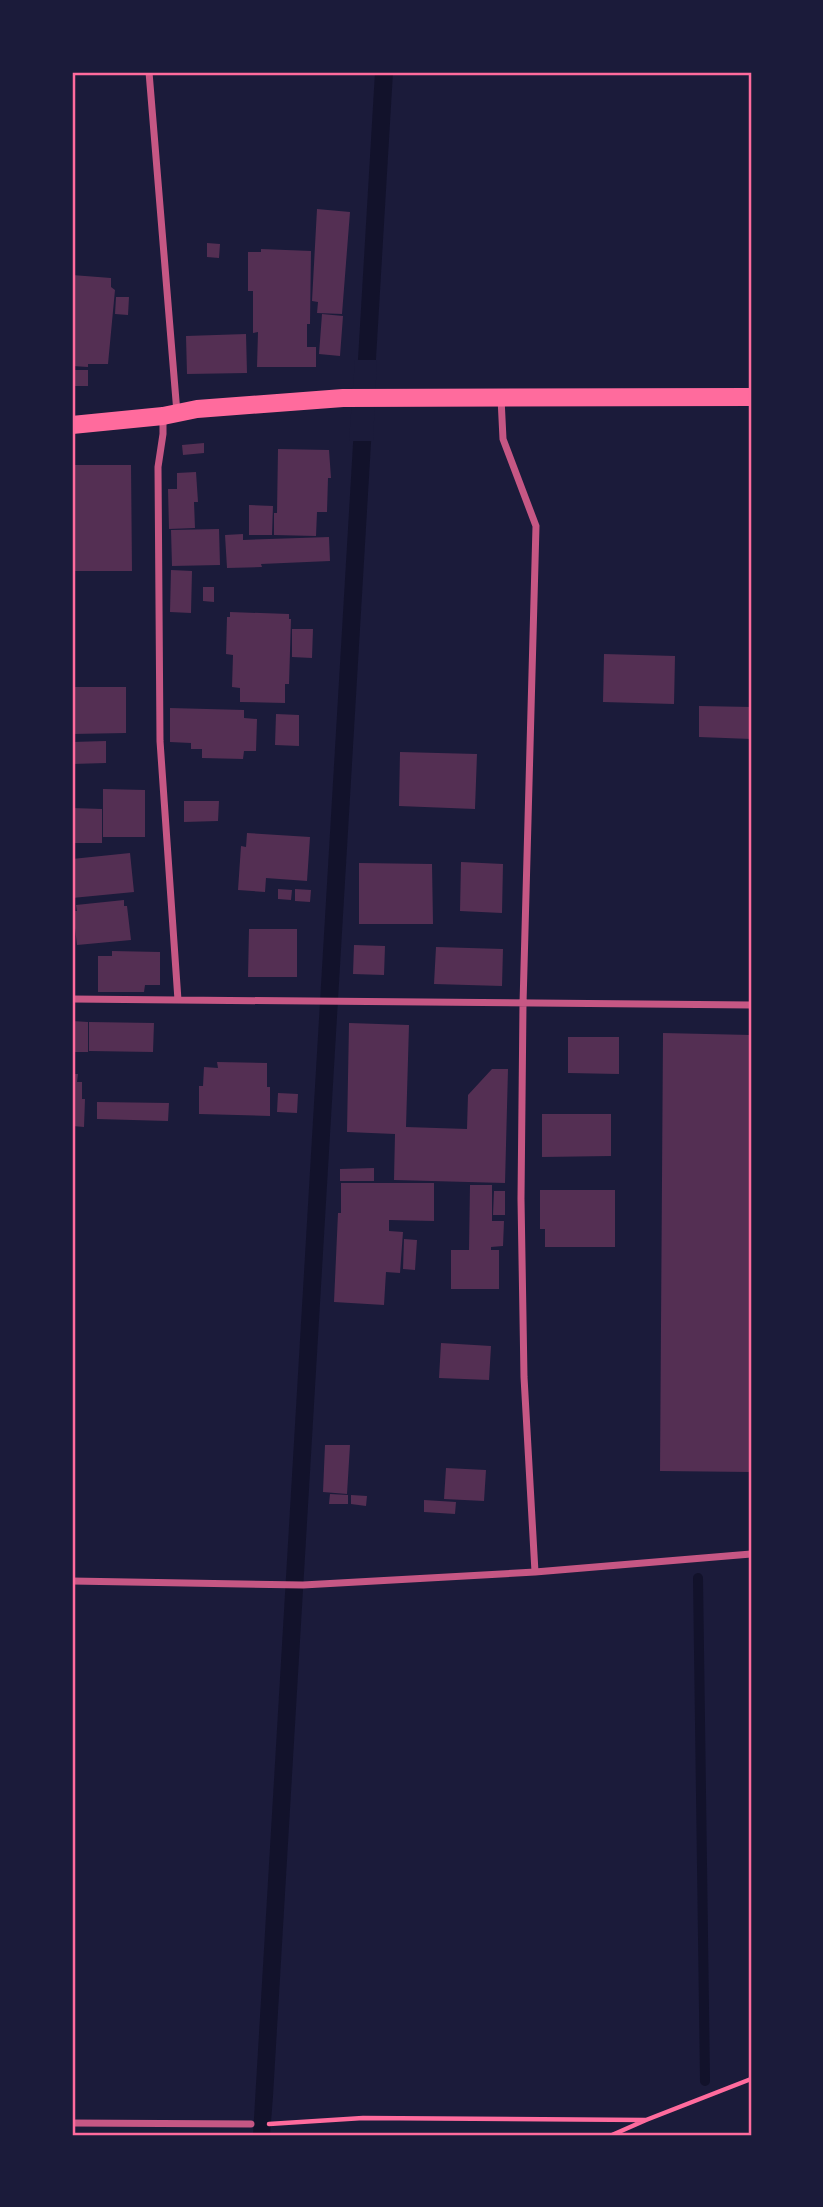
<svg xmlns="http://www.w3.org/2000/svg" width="823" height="2207" font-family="'Varela Round',sans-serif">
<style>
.water{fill:#12122b}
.pier{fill:#1b1b3a}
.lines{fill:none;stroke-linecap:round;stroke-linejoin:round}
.stream{stroke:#12122b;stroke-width:10}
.building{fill:#542f53}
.path{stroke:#ff6b9d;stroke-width:4.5}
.minor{stroke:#c65784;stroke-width:7}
.primary{stroke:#ff6b9d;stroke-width:18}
.neatline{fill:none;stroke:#ff6b9d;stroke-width:2.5}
</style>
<rect width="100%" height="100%" fill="#1b1b3a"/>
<!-- water -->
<path class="water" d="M375 72H393L273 2096 270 2135H253Z"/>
<!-- pier -->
<path class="pier" d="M355 360H377L373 441H349Z"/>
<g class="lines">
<!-- stream -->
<path class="stream" d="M698 1578 705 2081"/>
</g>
<!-- building -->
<path class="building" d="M317 209 350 212 342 314 317 313 318 302 312 301Z
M207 243 220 244 219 258 207 257Z
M261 249 311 251 310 324H307V347H316V367H257L258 332 253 333V291H248V252H261Z
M72 275 111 278V287L115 290 108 364H88V367L72 366Z
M116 297H129L128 315 115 314Z
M322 314 343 316 340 356 319 354Z
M246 334 247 373 187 374 186 336Z
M72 370H88V386H72Z
M204 443V453L183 455 182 445Z
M278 449 329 450 331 478H328L327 512H317L316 536 274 535V513H277Z
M72 465H131L132 571H72Z
M196 472 198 502H194L195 528 169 529 168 489H177V473Z
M249 505 273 506 272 535H249Z
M219 529 220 565 172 566 171 530Z
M243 534V540L329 537 330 561 261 564 262 567 227 568 225 535Z
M171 570 192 571 191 613 170 612Z
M203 587H214V602L203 601Z
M230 612 289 614V619H291L289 684H285V703L240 702V688L232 687 233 655 226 654 227 617H230Z
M292 629H313L312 658 292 657Z
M604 654 675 656 674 704 603 702Z
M72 687H126V733L72 734Z
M699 706 751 707V739L699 737Z
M170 708 244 710V718L257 719 256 751H244L243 759 202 758V749H191V743L170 742Z
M276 714 299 715V746L275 745Z
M106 741V763L72 764V742Z
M400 752 477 754 475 809 399 806Z
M103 789 145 790V837H103Z
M184 801H219L218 821 184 822Z
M72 808 102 809V843H72Z
M247 833 310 837 307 881 266 878 265 892 238 890 241 846 246 847Z
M130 853 134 892 72 898V859Z
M461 862 503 864 502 913 460 911Z
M359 863 432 864 433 924H359Z
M278 889 292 890 291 900 278 899Z
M295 889 311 890 310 902 295 901Z
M124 900V906H127L131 940 77 945 73 911H77L76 905Z
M249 929H297V977H248Z
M354 945 385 946 384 975 353 974Z
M436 947 503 949 502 986 434 984Z
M112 951 160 952V985H145L144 992H98V956H112Z
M72 1021 88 1022V1052H72Z
M89 1022 154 1023 153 1052 89 1051Z
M349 1023 409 1025 406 1127 467 1129 468 1095 492 1069H508L505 1183 394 1180 395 1134 347 1132Z
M663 1033 751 1035V1472L660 1471Z
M568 1037H619V1074L568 1073Z
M217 1062 267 1063V1087H270V1116L199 1114V1086H203L204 1067 218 1068Z
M72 1074H78L77 1082H82V1099H85L84 1127 72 1126Z
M278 1093 298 1094 297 1113 277 1112Z
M97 1102 169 1103 168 1121 97 1119Z
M542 1114H611V1156L542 1157Z
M374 1168V1181H340V1169Z
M341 1183H434V1221L389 1220V1231L403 1232 400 1273 386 1272 384 1305 334 1302 338 1213H341Z
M470 1185H492V1221H504L503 1246 491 1247V1250H499V1289H451V1250H469Z
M540 1190H615V1247H545V1229H540Z
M494 1191H505V1215H493Z
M404 1239 417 1240 415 1270 403 1269Z
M441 1343 491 1346 489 1380 439 1378Z
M325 1445H350L347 1494 323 1492Z
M446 1468 486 1470 484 1501 444 1499Z
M330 1494 348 1495V1504H329Z
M351 1495 367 1496 366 1506 351 1504Z
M424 1500 456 1502 455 1514 424 1512Z"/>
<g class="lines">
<!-- path -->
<path class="path" d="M269 2124 363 2118 646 2120
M612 2135 646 2120 751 2079"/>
<!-- minor -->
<path class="minor" d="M149 72 177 413
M501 398 503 439 536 526 523 1004 521 1199 524 1377 535 1572
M163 417V434L158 467 160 741 178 1000
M72 999 751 1005
M72 1581 303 1585 535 1572 751 1554
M72 2123 251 2124"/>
<!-- primary -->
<path class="primary" d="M72 425 163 416 197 409 343 398 751 397"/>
</g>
<!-- border -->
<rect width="823" height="2207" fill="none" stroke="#1b1b3a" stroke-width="147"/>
<rect x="74" y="74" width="676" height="2060" class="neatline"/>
</svg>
